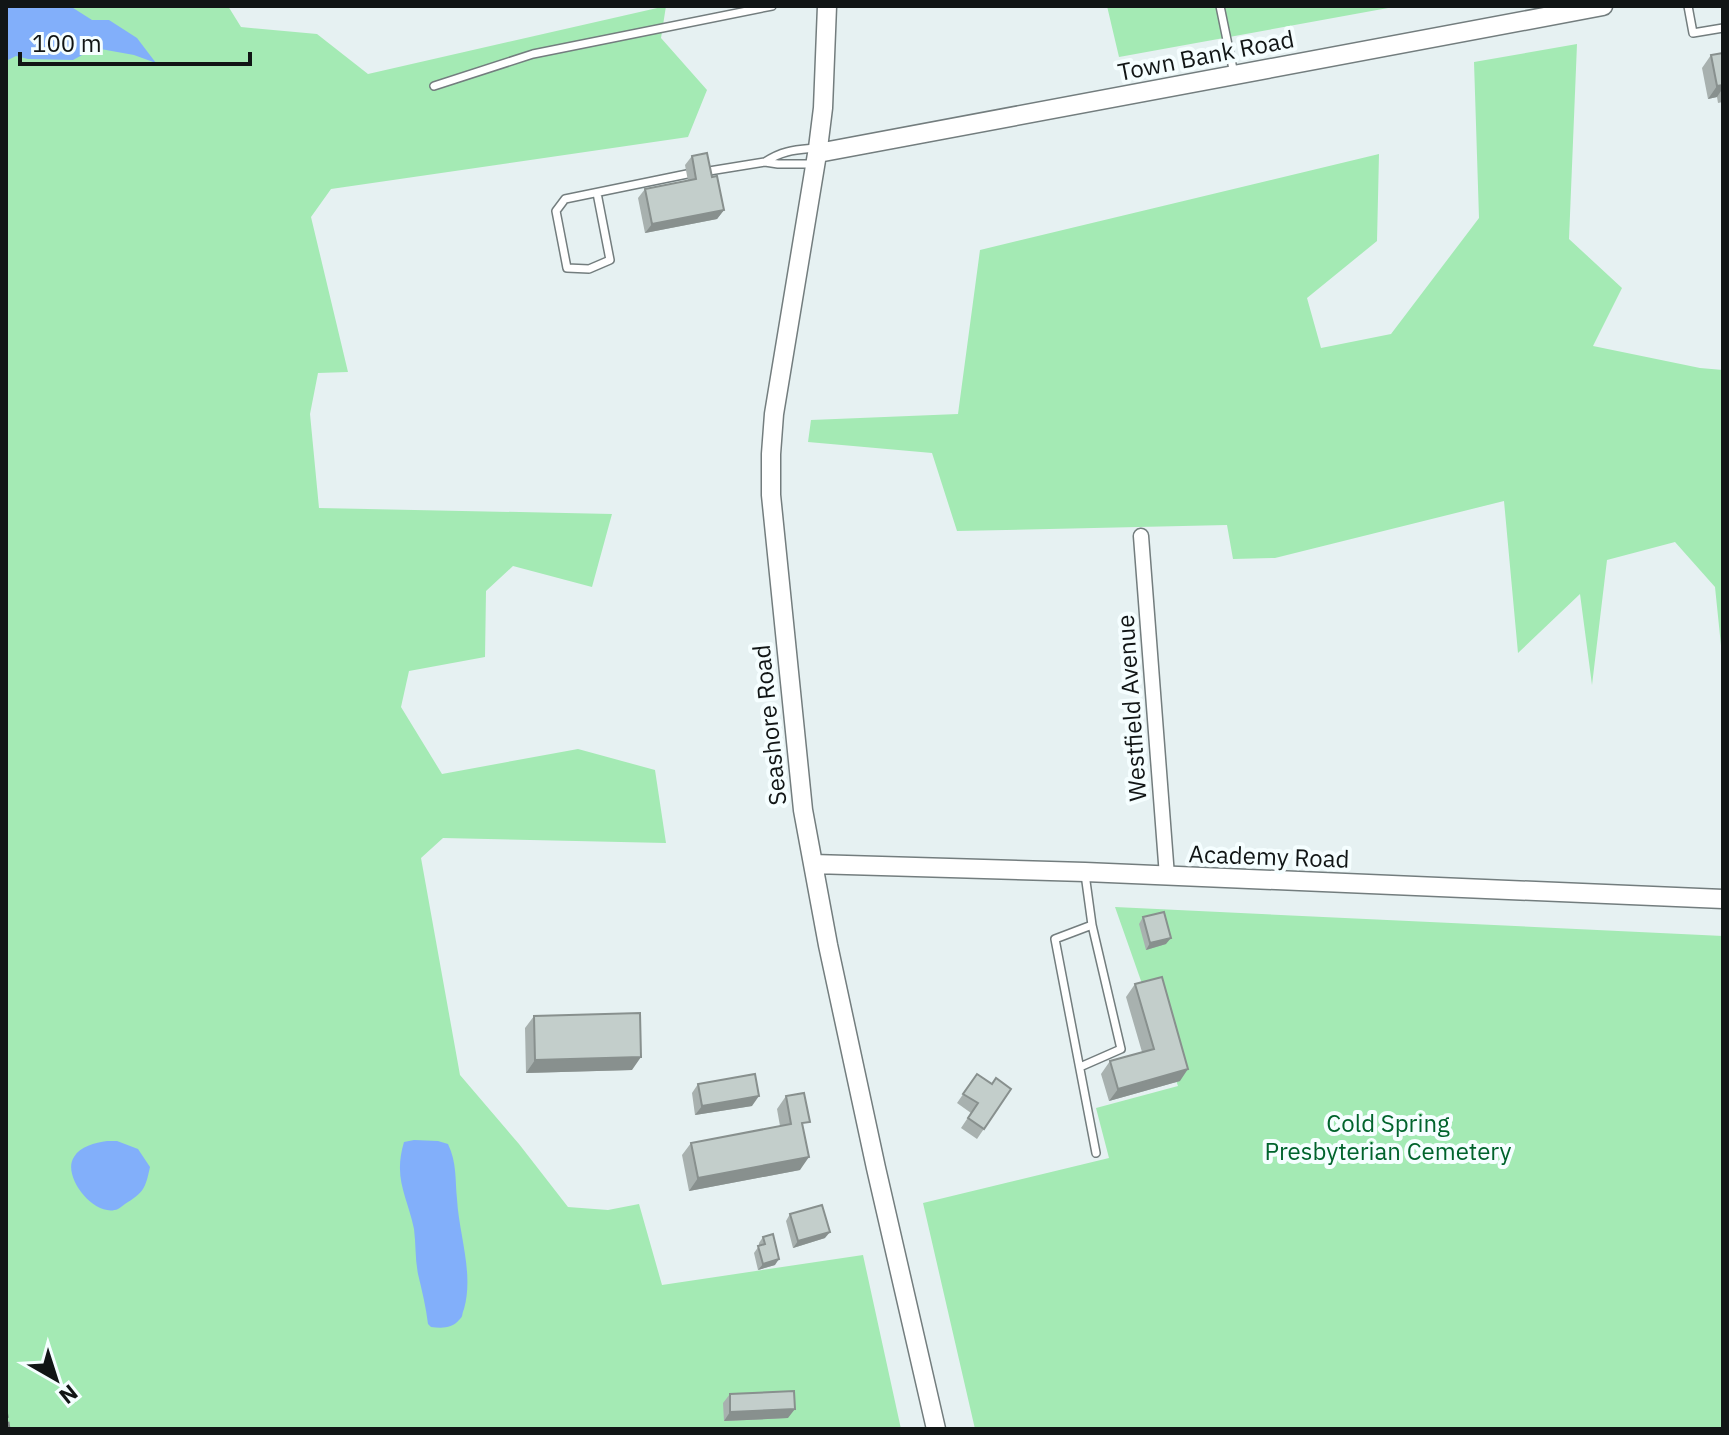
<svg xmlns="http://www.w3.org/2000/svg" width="1729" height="1435" font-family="'IBM Plex Sans',sans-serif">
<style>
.green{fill:#a4eab4}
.water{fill:#82affa}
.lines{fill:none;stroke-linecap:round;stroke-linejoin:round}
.service-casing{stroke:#737d7e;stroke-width:10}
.minor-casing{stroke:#737d7e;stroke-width:17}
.tertiary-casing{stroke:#737d7e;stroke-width:21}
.path{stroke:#7d8585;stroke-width:3;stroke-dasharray:8 4;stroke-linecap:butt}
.service{stroke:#fff;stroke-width:7}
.minor{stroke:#fff;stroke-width:14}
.tertiary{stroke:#fff;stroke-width:18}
.wall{fill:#a8b1af}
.shaded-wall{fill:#88908e}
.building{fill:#c3cecb;stroke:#88908e;stroke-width:2}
.labels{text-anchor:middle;stroke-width:8;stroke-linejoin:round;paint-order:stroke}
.street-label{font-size:24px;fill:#111515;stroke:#f5feff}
.park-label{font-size:24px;fill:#00632c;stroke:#f5feff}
</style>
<rect width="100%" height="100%" fill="#e6f1f2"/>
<!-- green -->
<path class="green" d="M6 6H228L241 27 317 34 368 74 666 6 661 38 707 90 688 137 331 189 311 217 348 372 318 373 310 414 319 508 612 514 592 587 513 566 486 591 485 657 409 671 401 707 442 774 578 749 655 770 666 843 443 838 421 858 460 1075 519 1144 568 1207 608 1210 639 1204 662 1285 863 1255 901 1429H6Z
M1107 6H1399L1119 57Z
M1577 44 1569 239 1622 288 1593 346 1700 368 1723 370V665L1715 587 1675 542 1607 560 1592 685 1580 594 1518 653 1504 501 1275 558 1233 559 1227 525 957 531 932 453 808 442 811 420 958 414 980 250 1379 154 1377 241 1307 298 1321 348 1391 334 1479 218 1474 62Z
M1115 907 1723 936V1429H975L923 1203 1109 1158 1096 1108 1178 1086Z"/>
<!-- water -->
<path class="water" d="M6 6H70L92 20H109L137 38 156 63 134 55 95 48 73 60 28 59 16 56 6 61Z
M414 1140 438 1141 448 1144C457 1163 455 1179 457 1199 459 1235 474 1273 464 1309 461 1316 464 1315 459 1320 452 1329 441 1328 431 1327L428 1324C426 1307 422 1291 418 1274 415 1259 416 1244 414 1229 407 1195 393 1179 404 1142Z
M107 1141H117L138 1149 150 1167C146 1185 145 1192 128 1202 124 1204 122 1207 118 1209 95 1219 61 1176 74 1157 80 1146 95 1143 107 1141Z"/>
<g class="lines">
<defs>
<path id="service" d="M1220 6 1234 74
M1688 6 1693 33 1723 28
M434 86 533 54 772 6
M765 162C783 150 796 150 816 148
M703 172 765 162 778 164H814
M597 193 610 260 589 269 567 268 556 211 565 199 687 174
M1092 925 1055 939 1096 1153
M1080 1067 1121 1049 1092 925 1085 874"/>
<path id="minor" d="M1141 536 1167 876"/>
<path id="tertiary" d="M827 6 823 108 818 148 774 414 771 454V495L803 810 828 945 876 1168 936 1429
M818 153 1603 6
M813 864 1085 872 1723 899"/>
</defs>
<!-- service casing -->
<use href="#service" class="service-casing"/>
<!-- minor casing -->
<use href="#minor" class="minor-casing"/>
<!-- tertiary casing -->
<use href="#tertiary" class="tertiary-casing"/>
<!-- path -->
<path class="path" d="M6 1410 9 1429"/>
<!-- service -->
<use href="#service" class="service"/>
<!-- minor -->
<use href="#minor" class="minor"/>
<!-- tertiary -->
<use href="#tertiary" class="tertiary"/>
</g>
<!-- wall -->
<path class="wall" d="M1723 53V102L1718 103 1717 97 1708 99 1702 68 1711 55Z
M692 156 712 177 724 210 717 219 645 233 638 198 645 189 688 181 685 165Z
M1143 917 1166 944 1146 950 1139 924Z
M1135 984 1180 1081 1109 1101 1101 1074 1110 1061 1142 1052 1126 997Z
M534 1016 632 1070 526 1073 525 1028Z
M977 1074 992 1084 1011 1089 977 1139 961 1128 971 1113 957 1103Z
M698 1084 752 1106 695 1115 692 1093Z
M786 1096 804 1131 800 1170 689 1191 682 1155 691 1143 780 1126 777 1109Z
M790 1214 825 1238 793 1248 786 1221Z
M763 1237 775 1265 758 1270 754 1253 759 1246V1243Z
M730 1394 788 1418 724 1421 723 1403Z"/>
<!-- shaded-wall -->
<path class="shaded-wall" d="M1723 85V88L1717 97 1708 99 1717 86Z
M724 210 717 219 645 233 652 224Z
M1171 938 1166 944 1146 950 1150 943Z
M641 1057 632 1070 526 1073 535 1060Z
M1188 1069 1180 1081 1109 1101 1118 1089Z
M759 1096 752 1106 695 1115 702 1106Z
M809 1157 800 1170 689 1191 698 1178Z
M830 1232 825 1238 793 1248 798 1241Z
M779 1259 775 1265 758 1270 763 1264Z
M795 1409 788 1418 724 1421 730 1412Z"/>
<!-- building -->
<path class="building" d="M1723 53V85L1717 86 1711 55Z
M707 153 712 177 717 176 724 210 652 224 645 189 696 179 692 156Z
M1164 912 1171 938 1150 943 1143 917Z
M1162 977 1188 1069 1118 1089 1110 1061 1154 1049 1135 984Z
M640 1013 641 1057 535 1060 534 1016Z
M755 1074 759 1096 702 1106 698 1084Z
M977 1074 992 1084 996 1078 1011 1089 984 1129 968 1118 978 1103 963 1094Z
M804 1093 810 1122 802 1123 809 1157 698 1178 691 1143 791 1124 786 1096Z
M822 1205 830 1232 798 1241 790 1214Z
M773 1234 779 1259 763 1264 758 1246 765 1244 763 1237Z
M794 1391 795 1409 730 1412V1394Z"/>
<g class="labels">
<!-- street labels -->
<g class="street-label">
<text transform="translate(1206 56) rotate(-11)" y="8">Town Bank Road</text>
<text transform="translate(1132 708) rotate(-94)" y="8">Westfield Avenue</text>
<text transform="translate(770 725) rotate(-96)" y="8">Seashore Road</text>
<text transform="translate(1269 857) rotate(2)" y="8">Academy Road</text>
</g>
<!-- park labels -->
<g class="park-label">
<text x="1388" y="1132">Cold Spring<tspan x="1388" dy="28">Presbyterian Cemetery</tspan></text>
</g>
</g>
<!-- border -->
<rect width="1729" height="1435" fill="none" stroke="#111515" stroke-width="16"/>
<!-- north arrow -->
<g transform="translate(56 1379) rotate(141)" stroke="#f5feff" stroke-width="6" paint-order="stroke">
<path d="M0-6L14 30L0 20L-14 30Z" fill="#111515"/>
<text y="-12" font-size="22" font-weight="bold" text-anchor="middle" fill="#111515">N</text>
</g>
<!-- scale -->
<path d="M20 52v12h230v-12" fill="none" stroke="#111515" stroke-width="4"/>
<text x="32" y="52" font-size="24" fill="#111515" stroke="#f5feff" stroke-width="6" paint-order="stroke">100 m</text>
</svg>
